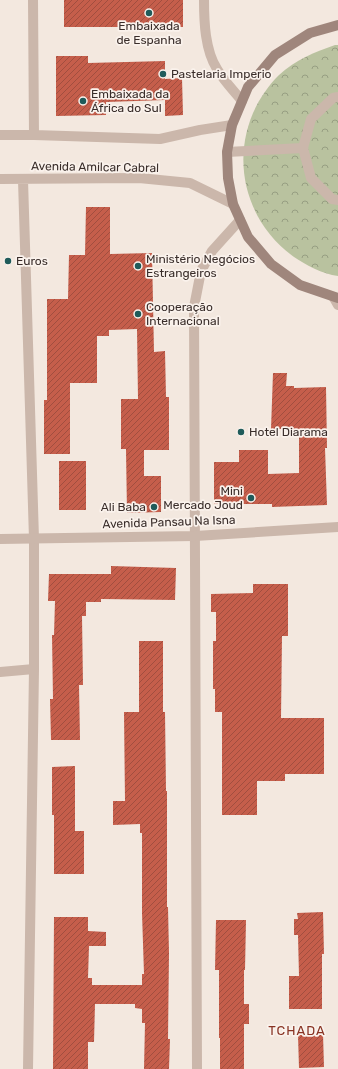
<svg xmlns="http://www.w3.org/2000/svg" width="338" height="1069" font-family="Rubik,sans-serif">
<style>
.park{fill:url(#park-crowns)}
.building{fill:url(#building-hatch)}
.lines{fill:none;stroke-linecap:round;stroke-linejoin:round}
.service{stroke:#cbb7ab;stroke-width:10}
.pedestrian{stroke:#cbb7ab;stroke-width:10}
.minor{stroke:#cbb7ab;stroke-width:10}
.tertiary{stroke:#cbb7ab;stroke-width:10}
.secondary{stroke:#9f867c;stroke-width:10}
.poi-dot{fill:#1f5b5a;stroke:#faf2ec;stroke-width:1.5}
.labels{text-anchor:middle;stroke-width:3.5;stroke-linejoin:round;paint-order:stroke}
.poi-label{font-size:12px;fill:#392d2a;stroke:#faf2ec;text-anchor:start}
.street-label{font-size:12px;fill:#392d2a;stroke:#faf2ec}
.neighbourhood-label{font-size:13px;letter-spacing:1px;fill:#883323;stroke:#faf2ec}
</style>
<defs>
<pattern id="park-crowns" width="20" height="18" patternUnits="userSpaceOnUse"><rect width="20" height="18" fill="#b9c29f"/><path d="M2 6a3 3 0 1 1 6 0M12 15a3 3 0 1 1 6 0" fill="none" stroke="#979e82"/></pattern>
<pattern id="building-hatch" width="6" height="6" patternUnits="userSpaceOnUse"><rect width="6" height="6" fill="#c55e4b"/><path d="M-1 1l2-2M0 6l6-6M5 7l2-2" fill="none" stroke="#a14e3f"/></pattern>
</defs>
<rect width="100%" height="100%" fill="#f3e8df"/>
<!-- park -->
<path class="park" d="M335 45H338V276C322 274 306 265 294 257 233 213 226 128 279 75 295 60 315 52 335 45Z"/>
<!-- building -->
<path class="building" d="M64 0H183V27H64Z
M56 56H88V63L165 61V79L182 78 183 115 165 116V100L106 102V115L56 116Z
M86 207H110V254L152 253 154 352 165 351 166 397H169V450H144V476H161V512L127 513 126 449H121V399H138L137 329 109 330V336H97V383H70V454H44V400H47V299H68L69 255H85Z
M273 373H287L286 386H294V388L326 387 327 448H325L327 505 272 507V504H214V462H239V450H268V474L299 473V429H271Z
M59 461H86V510H59Z
M111 566 176 568 175 600 101 599V602H86V616H82L83 685H79L80 740H51L50 699H53L52 635H54L55 601H48L49 574H111Z
M253 584H288V636H282L281 718H324V774H285V781H257V815H222V712H215V689H213V641H216V612H211V594L253 593Z
M139 641H163V712H165L166 791H167V907H168L169 953 168 1039H170L169 1069H144L145 1023H142V1009L135 1008V1004H95L94 1042H88V1069H53L54 917H88V931L106 932V946H89L88 978H92V985H142V974H144L142 913V833H140V824L113 825V801H125L124 712H139Z
M75 766V831H84V874H54V815H52V767Z
M323 912 324 954H322V1009H289V976H299L298 935H294V919H298L297 913Z
M216 920H246L245 970H244V1004H249V1024H244V1069H220V1038H219V970H215Z
M323 1034 324 1067 299 1068 298 1035Z"/>
<g class="lines">
<!-- service -->
<path class="service" d="M0 672 34 669"/>
<!-- pedestrian -->
<path class="pedestrian" d="M338 97 333 98 311 119 303 148 311 178 332 199 338 200
M227 152 303 148"/>
<!-- minor -->
<path class="minor" d="M33 0 34 135
M204 0C204 22 205 50 217 69 224 81 234 91 242 101
M0 135H34L160 139 200 130 232 125
M0 179 139 178 190 183 233 204
M23 180 34 539V669L28 1069
M334 298 338 305
M197 1069 194 307 201 271 212 251 240 220"/>
<!-- tertiary -->
<path class="tertiary" d="M0 539 195 536 338 527"/>
<!-- secondary -->
<path class="secondary" d="M338 25 310 33 275 55 248 87 232 125 227 152 228 178 233 204 248 237 271 264 300 285 338 298"/>
</g>
<!-- markers -->
<g class="poi-dot">
<circle cx="149" cy="13" r="4"/>
<circle cx="163" cy="74" r="4"/>
<circle cx="83" cy="101" r="4"/>
<circle cx="8" cy="261" r="4"/>
<circle cx="138" cy="266" r="4"/>
<circle cx="138" cy="314" r="4"/>
<circle cx="241" cy="432" r="4"/>
<circle cx="251" cy="498" r="4"/>
<circle cx="154" cy="507" r="4"/>
</g>
<g class="labels">
<!-- poi labels -->
<g class="poi-label">
<text x="149" y="30" text-anchor="middle">Embaixada<tspan x="149" dy="14">de Espanha</tspan></text>
<text x="171" y="78">Pastelaria Imperio</text>
<text x="91" y="98">Embaixada da<tspan x="91" dy="14">África do Sul</tspan></text>
<text x="146" y="263">Ministério Negócios<tspan x="146" dy="14">Estrangeiros</tspan></text>
<text x="16" y="265">Euros</text>
<text x="146" y="311">Cooperação<tspan x="146" dy="14">Internacional</tspan></text>
<text x="249" y="436">Hotel Diarama</text>
<text x="243" y="495" text-anchor="end">Mini<tspan x="243" dy="14">Mercado Joud</tspan></text>
<text x="146" y="511" text-anchor="end">Ali Baba</text>
</g>
<!-- street labels -->
<g class="street-label">
<text transform="translate(95 167) rotate(1)" y="4">Avenida Amilcar Cabral</text>
<text transform="translate(169 522) rotate(-2)" y="4">Avenida Pansau Na Isna</text>
</g>
<!-- neighbourhood labels -->
<g class="neighbourhood-label">
<text x="297" y="1035">TCHADA</text>
</g>
</g>
</svg>
